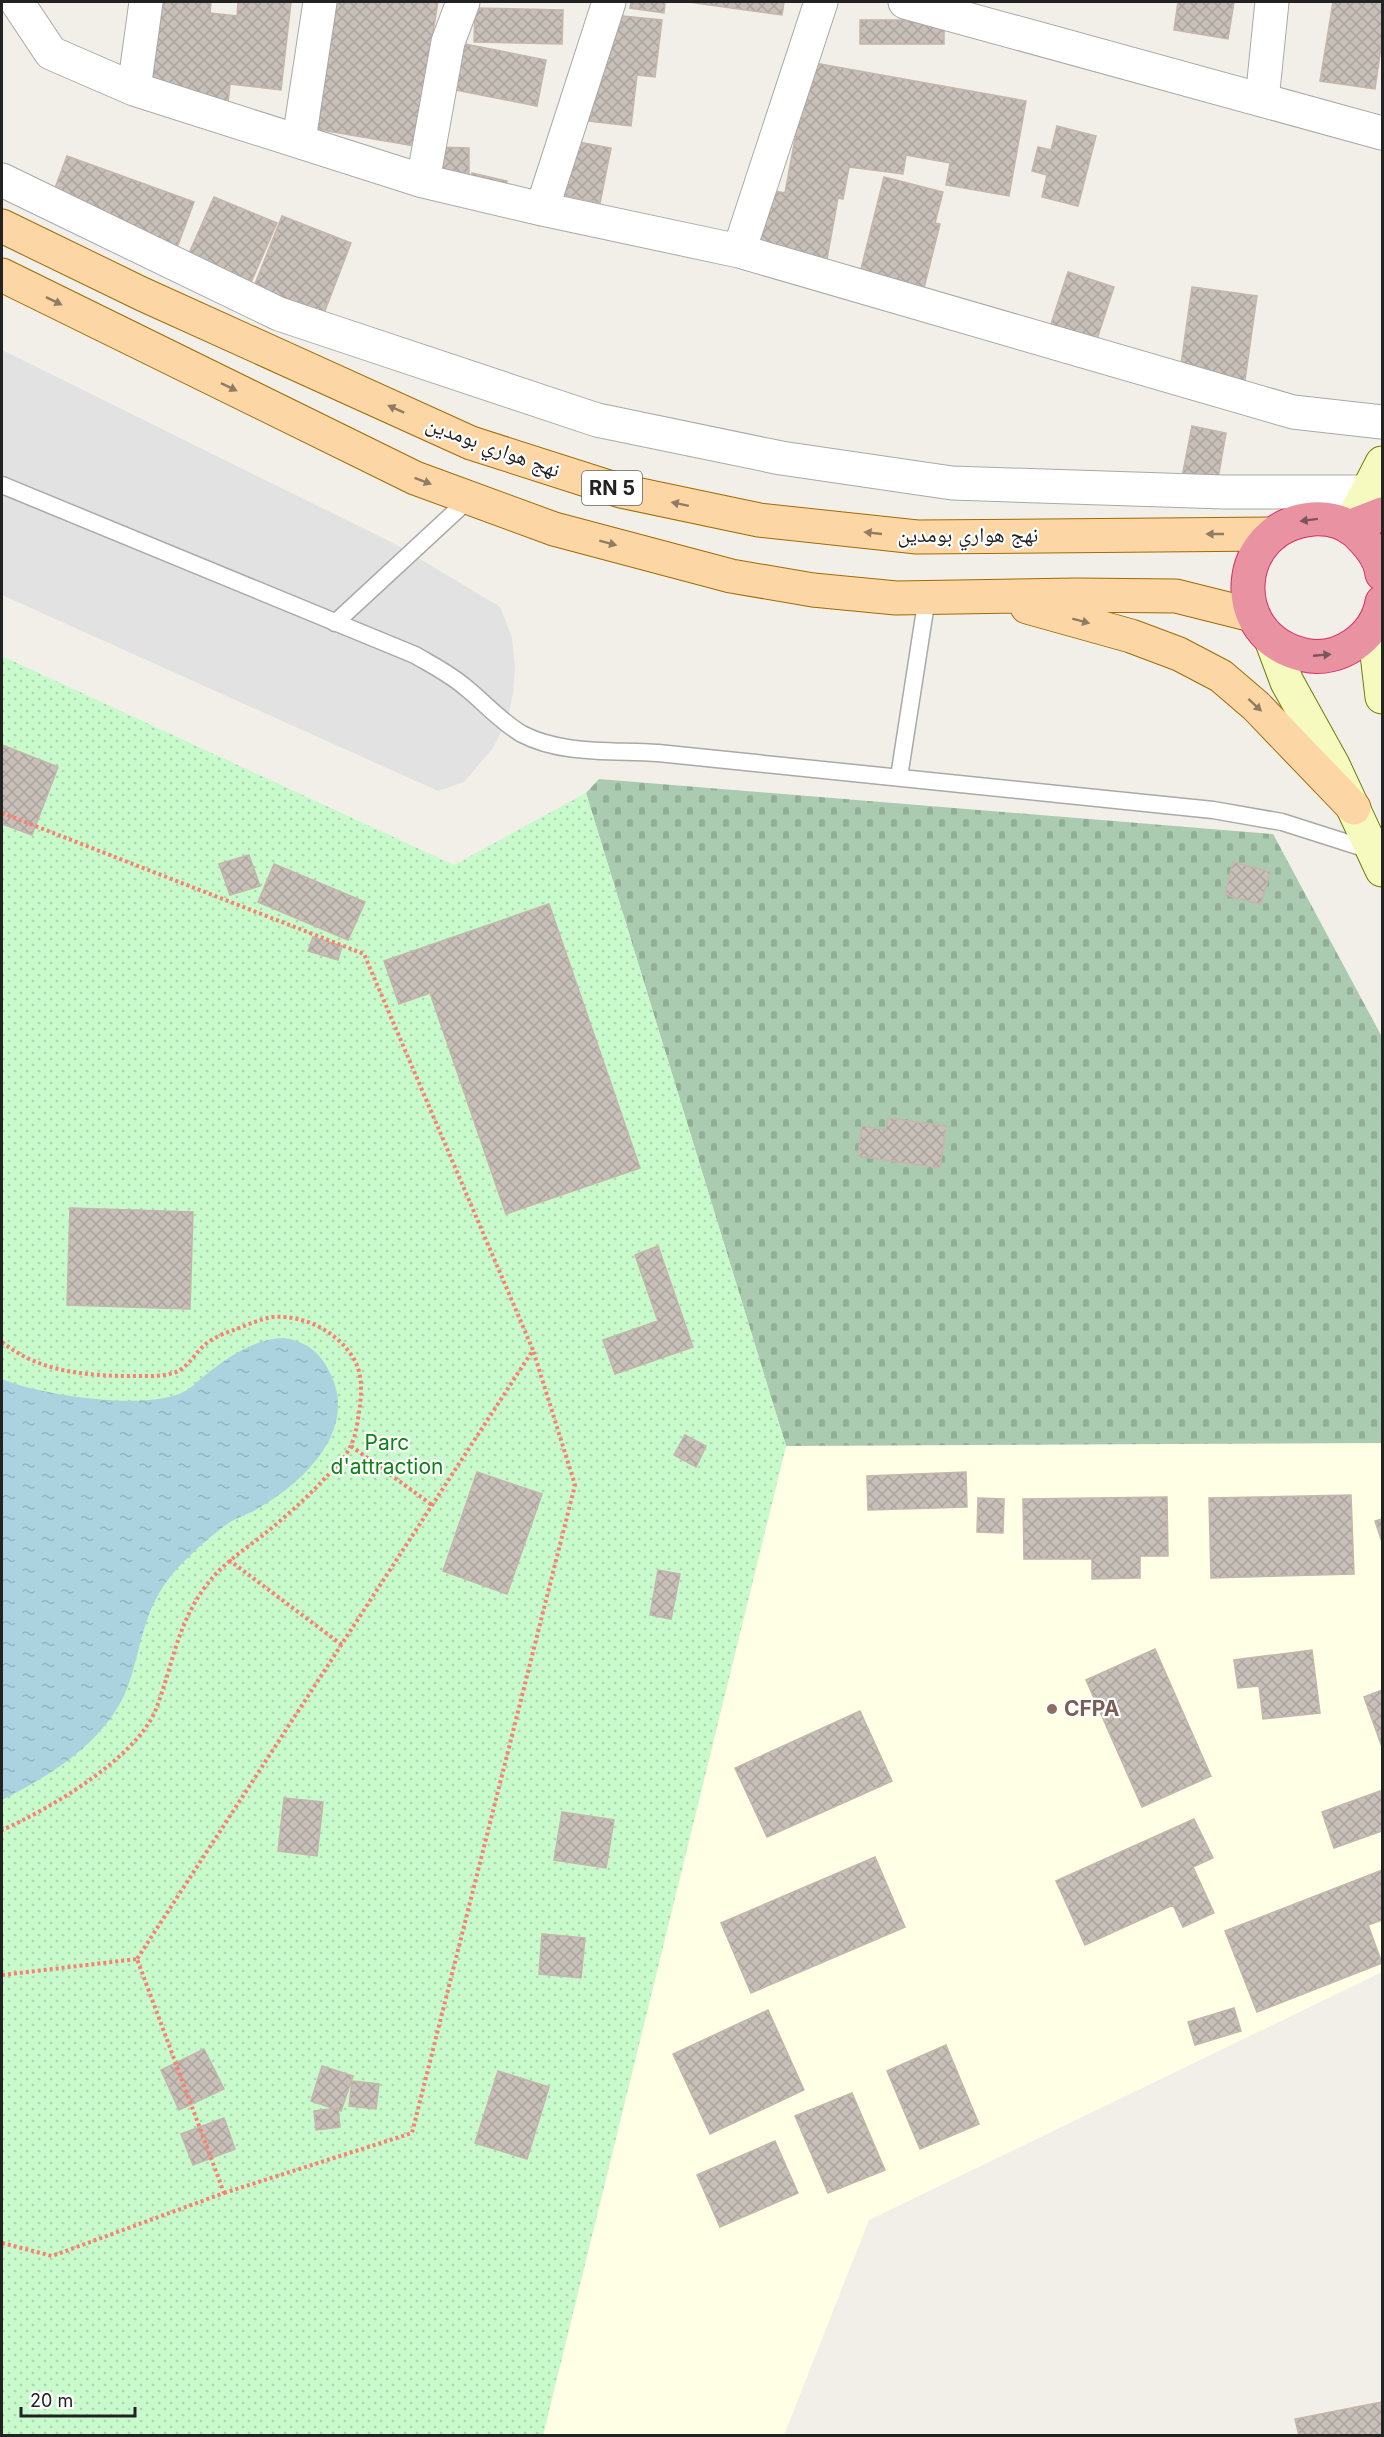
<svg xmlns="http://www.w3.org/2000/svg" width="1384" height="2437" font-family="Inter,'Noto Naskh Arabic',sans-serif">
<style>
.education{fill:#ffffe5}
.cemetery{fill:url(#cemetery-stones)}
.park{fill:url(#park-dots)}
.parking{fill:#e2e2e2}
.water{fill:url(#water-ripples)}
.building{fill:url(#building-cross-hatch);stroke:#c4b6ab;stroke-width:1.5}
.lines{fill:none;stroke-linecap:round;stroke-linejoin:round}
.lane-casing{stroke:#a9a9a9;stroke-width:19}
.street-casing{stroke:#a9a9a9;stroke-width:35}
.secondary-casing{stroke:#707d05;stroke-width:35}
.primary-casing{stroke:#a06b00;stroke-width:35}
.highway-casing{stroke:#dc2a67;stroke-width:35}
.path{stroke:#fa8072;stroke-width:4;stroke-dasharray:3 3;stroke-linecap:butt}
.lane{stroke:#fff;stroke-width:16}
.street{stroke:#fff;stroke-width:33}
.secondary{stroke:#f7fabf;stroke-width:33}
.primary{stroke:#fcd6a4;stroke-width:33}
.highway{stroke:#e892a2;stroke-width:33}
.oneway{fill:#8f7c63}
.oneway2{fill:#7b545c}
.education-dot{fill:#8d6e63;stroke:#fff;stroke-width:2}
.labels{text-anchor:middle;stroke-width:4.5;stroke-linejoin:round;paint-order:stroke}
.shield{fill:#fff;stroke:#646464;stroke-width:1.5}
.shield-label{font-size:20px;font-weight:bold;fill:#222}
.street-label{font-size:21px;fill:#222;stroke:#fff}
.park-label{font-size:21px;fill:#0c8416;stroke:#fff}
.education-label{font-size:21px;font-weight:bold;fill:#785e54;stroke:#fff;text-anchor:start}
</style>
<defs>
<pattern id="cemetery-stones" width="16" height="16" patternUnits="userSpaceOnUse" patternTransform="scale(1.5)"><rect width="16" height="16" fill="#aacbaf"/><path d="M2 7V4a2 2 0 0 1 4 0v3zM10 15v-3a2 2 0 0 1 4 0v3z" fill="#92ae96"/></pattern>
<pattern id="park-dots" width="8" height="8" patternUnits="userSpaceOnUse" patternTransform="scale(1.5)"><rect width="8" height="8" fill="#c8facc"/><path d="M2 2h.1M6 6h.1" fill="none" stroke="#acd6af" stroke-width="1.8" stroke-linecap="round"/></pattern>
<pattern id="water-ripples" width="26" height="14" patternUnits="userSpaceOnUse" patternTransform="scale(1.5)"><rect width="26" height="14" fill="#aad3df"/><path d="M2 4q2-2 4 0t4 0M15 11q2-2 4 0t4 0" fill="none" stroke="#92b5bf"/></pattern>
<pattern id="building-cross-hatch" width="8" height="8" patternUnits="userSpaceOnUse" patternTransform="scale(1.5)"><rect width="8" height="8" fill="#c7bfb8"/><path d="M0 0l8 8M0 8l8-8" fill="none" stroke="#aba49e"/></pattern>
</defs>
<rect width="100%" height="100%" fill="#f2efe9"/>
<!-- education -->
<path class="education" d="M1382 1443V1972L869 2220 784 2435 543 2436 786 1446Z"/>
<!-- cemetery -->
<path class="cemetery" d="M599 779 1273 834 1382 1037V1443L786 1446 586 793Z"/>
<!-- park -->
<path class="park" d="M2 656 454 865 586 793 786 1446 543 2435 2 2436Z"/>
<!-- parking -->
<path class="parking" d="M2 350 395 544 500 607 512 638 515 667 513 694 507 720 493 748 464 782 438 791 2 595Z"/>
<!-- water -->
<path class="water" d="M284 1338C308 1342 321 1353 331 1375 357 1429 306 1480 262 1506 252 1513 240 1516 230 1522 211 1535 180 1563 167 1581 142 1616 142 1645 129 1683 110 1739 52 1775 2 1800V1379C39 1395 149 1412 185 1391 192 1388 197 1381 203 1377 225 1359 255 1338 284 1338Z"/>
<!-- building -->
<path class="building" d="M149 2H211L210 13 237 16 238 2H291L281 90 230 84 228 103 139 94Z
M337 2H438L414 146 315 129Z
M631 2H665L664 13 630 8Z
M688 2H784L782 15Z
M1178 2H1234L1228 39 1174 30Z
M1333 2H1382V40L1375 89 1320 81Z
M475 8 563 10 562 44 474 42Z
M613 15 662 20 655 77 637 75 631 126 589 121 596 66 606 67Z
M860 20H944V44H860Z
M465 44 546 60 537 106 455 90Z
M809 62 1026 101 1009 196 946 185 950 163 906 155 903 174 849 167 843 199 838 198 827 259 759 247 770 190 785 193Z
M1057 126 1096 136 1078 206 1042 197 1047 175 1032 171 1038 147 1051 150Z
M573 141 611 148 600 203 563 195Z
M440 147 469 148V176L439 175Z
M67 156 194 202 175 253 49 204Z
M472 173 507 181 504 196 469 188Z
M884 177 943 192 935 223 940 224 920 304 856 289Z
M214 197 277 223 249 287 186 260Z
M282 216 351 243 321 321 251 294Z
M1068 272 1114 287 1096 342 1050 327Z
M1192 287 1257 296 1244 387 1179 378Z
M1192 426 1226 433 1217 484 1182 477Z
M2 745 58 767 32 835 2 824Z
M249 855 260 886 230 895 219 864Z
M1233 862 1270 872 1261 904 1225 895Z
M274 864 365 902 348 940 258 902Z
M549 904 640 1168 506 1214 430 993 399 1004 384 961Z
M313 937 342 946 338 960 308 951Z
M888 1118 946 1126 940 1168 858 1156 862 1126 886 1130Z
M70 1208 193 1212 190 1309 67 1305Z
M658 1246 693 1347 615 1374 603 1340 658 1321 635 1255Z
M685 1435 706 1446 696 1467 674 1455Z
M477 1472 542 1494 507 1594 443 1571Z
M966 1472 967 1507 868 1510 867 1476Z
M1351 1495 1354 1574 1211 1578 1209 1498Z
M1167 1497 1168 1556H1140V1578L1092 1579V1559H1024L1023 1499Z
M978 1498 1004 1499 1003 1533 977 1532Z
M1382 1519V1542L1375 1521Z
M658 1570 680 1574 671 1619 650 1615Z
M1155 1649 1211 1776 1142 1807 1086 1680Z
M1312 1650 1320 1713 1263 1719 1259 1686 1238 1688 1234 1660Z
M1382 1690V1747L1364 1697Z
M860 1711 892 1781 767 1837 735 1768Z
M1380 1791 1382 1798V1831L1334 1848 1322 1812Z
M284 1798 323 1802 317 1856 278 1851Z
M562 1812 614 1820 606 1868 554 1860Z
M1194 1819 1213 1858 1193 1867 1214 1913 1183 1927 1173 1905 1085 1945 1056 1881Z
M875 1857 905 1927 751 1993 721 1923Z
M1382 1870V1920L1368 1925 1382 1963 1257 2012 1225 1931Z
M542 1934 585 1938 581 1978 539 1974Z
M1234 2008 1241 2031 1195 2045 1188 2022Z
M768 2010 804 2090 710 2134 673 2054Z
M946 2045 979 2124 920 2149 887 2071Z
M204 2049 224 2089 179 2110 161 2070Z
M322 2066 353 2076 341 2111 311 2101Z
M498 2071 549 2087 527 2159 475 2143Z
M352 2081 379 2084 376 2109 349 2106Z
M852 2093 885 2170 828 2193 795 2116Z
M338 2108 340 2127 316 2130 314 2111Z
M224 2118 235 2149 193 2165 181 2134Z
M775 2141 798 2193 720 2227 697 2175Z
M1382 2402V2436H1299L1295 2419Z"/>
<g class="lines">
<defs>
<path id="lane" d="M2 485 415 655C432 665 450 674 465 687 484 702 501 722 522 734 562 755 614 750 658 753L1213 810 1282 822 1373 851
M335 623 469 499
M899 777 927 597"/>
<path id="street" d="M17 2 51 53 134 89 423 181 542 209 739 251
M821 2 739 251 1293 412 1382 422
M905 2 1382 133
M134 89 146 2
M1262 100 1272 2
M299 140 320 2
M2 180 279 314 597 420 781 458 952 483 1224 492H1368
M423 181 448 42 463 2
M542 209 609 2"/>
<path id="secondary" d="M1349 527 1382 463
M1376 621 1377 654 1382 697
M1272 642 1287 682 1333 765 1382 870"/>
<path id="primary" d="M2 226 142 294 471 443 621 491 759 520 917 537 1273 534
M2 275 415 478 554 529 731 576 813 590 896 598 1076 595 1176 596 1252 615
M1027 607 1131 636 1179 654 1221 676 1256 706 1354 808"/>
<path id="highway" d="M1349 527 1382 514
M1382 574C1380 557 1368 544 1356 532 1344 522 1329 518 1313 519 1232 526 1224 637 1304 655 1339 663 1376 637 1382 602"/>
</defs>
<!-- lane casing -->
<use href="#lane" class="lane-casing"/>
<!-- street casing -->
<use href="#street" class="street-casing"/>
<!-- secondary casing -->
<use href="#secondary" class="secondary-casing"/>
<!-- primary casing -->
<use href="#primary" class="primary-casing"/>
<!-- highway casing -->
<use href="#highway" class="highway-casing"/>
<!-- path -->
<path class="path" d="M2 813 364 954 533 1350 137 1959
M2 1342C39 1372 86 1376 132 1376 146 1376 160 1377 173 1373 188 1369 195 1352 207 1343 215 1337 225 1333 234 1330 247 1325 260 1319 273 1317 304 1315 336 1331 352 1356 362 1371 362 1388 360 1405 358 1418 357 1433 351 1445 346 1457 335 1468 326 1477 307 1498 284 1518 262 1536 241 1552 221 1565 205 1587 176 1627 173 1665 156 1709 137 1758 48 1810 2 1830
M351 1446 432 1505
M229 1560 342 1645
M2 1975 137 1959
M224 2193 412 2133 575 1485 533 1350
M2 2243 52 2256 224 2193 137 1959"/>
<!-- lane -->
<use href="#lane" class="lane"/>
<!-- street -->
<use href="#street" class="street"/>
<!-- secondary -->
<use href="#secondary" class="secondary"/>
<!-- primary -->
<use href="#primary" class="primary"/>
<!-- highway -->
<use href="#highway" class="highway"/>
</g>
<!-- one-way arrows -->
<defs><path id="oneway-solid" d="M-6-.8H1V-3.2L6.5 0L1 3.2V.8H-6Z" transform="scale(1.5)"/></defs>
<g class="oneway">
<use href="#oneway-solid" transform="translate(54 301) rotate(26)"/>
<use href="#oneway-solid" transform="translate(229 387) rotate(26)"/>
<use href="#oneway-solid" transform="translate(396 409) rotate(-156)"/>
<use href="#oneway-solid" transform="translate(423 481) rotate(21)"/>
<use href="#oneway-solid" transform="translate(680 504) rotate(-168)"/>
<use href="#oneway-solid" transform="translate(873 533) rotate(-174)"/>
<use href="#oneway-solid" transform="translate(1215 534) rotate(180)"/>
<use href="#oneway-solid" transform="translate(608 543) rotate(15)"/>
<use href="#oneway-solid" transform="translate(1081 621) rotate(15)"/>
<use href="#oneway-solid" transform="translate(1255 705) rotate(43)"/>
</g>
<g class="oneway2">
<use href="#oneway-solid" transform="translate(1309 520) rotate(173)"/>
<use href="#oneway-solid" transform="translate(1322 655) rotate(-5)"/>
</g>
<!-- markers -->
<circle class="education-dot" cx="1052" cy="1709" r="6"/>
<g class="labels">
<!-- shield labels -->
<rect class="shield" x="582" y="471" width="60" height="34" rx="4.5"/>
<g class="shield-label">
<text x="612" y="495">RN 5</text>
</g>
<!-- street labels -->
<g class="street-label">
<text transform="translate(493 447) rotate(20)" y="7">نهج هواري بومدين</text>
<text x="968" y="542">نهج هواري بومدين</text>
</g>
<!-- park labels -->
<g class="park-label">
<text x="387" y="1450">Parc<tspan x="387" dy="24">d'attraction</tspan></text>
</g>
<!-- education labels -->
<g class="education-label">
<text x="1064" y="1716">CFPA</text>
</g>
</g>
<!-- border -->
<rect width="1384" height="2437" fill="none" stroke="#222222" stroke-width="6"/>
<!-- scale -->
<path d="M21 2407v9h114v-9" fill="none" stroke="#222222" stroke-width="3"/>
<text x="30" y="2407" font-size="18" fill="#222222" stroke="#ffffff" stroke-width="4.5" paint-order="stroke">20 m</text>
</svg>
